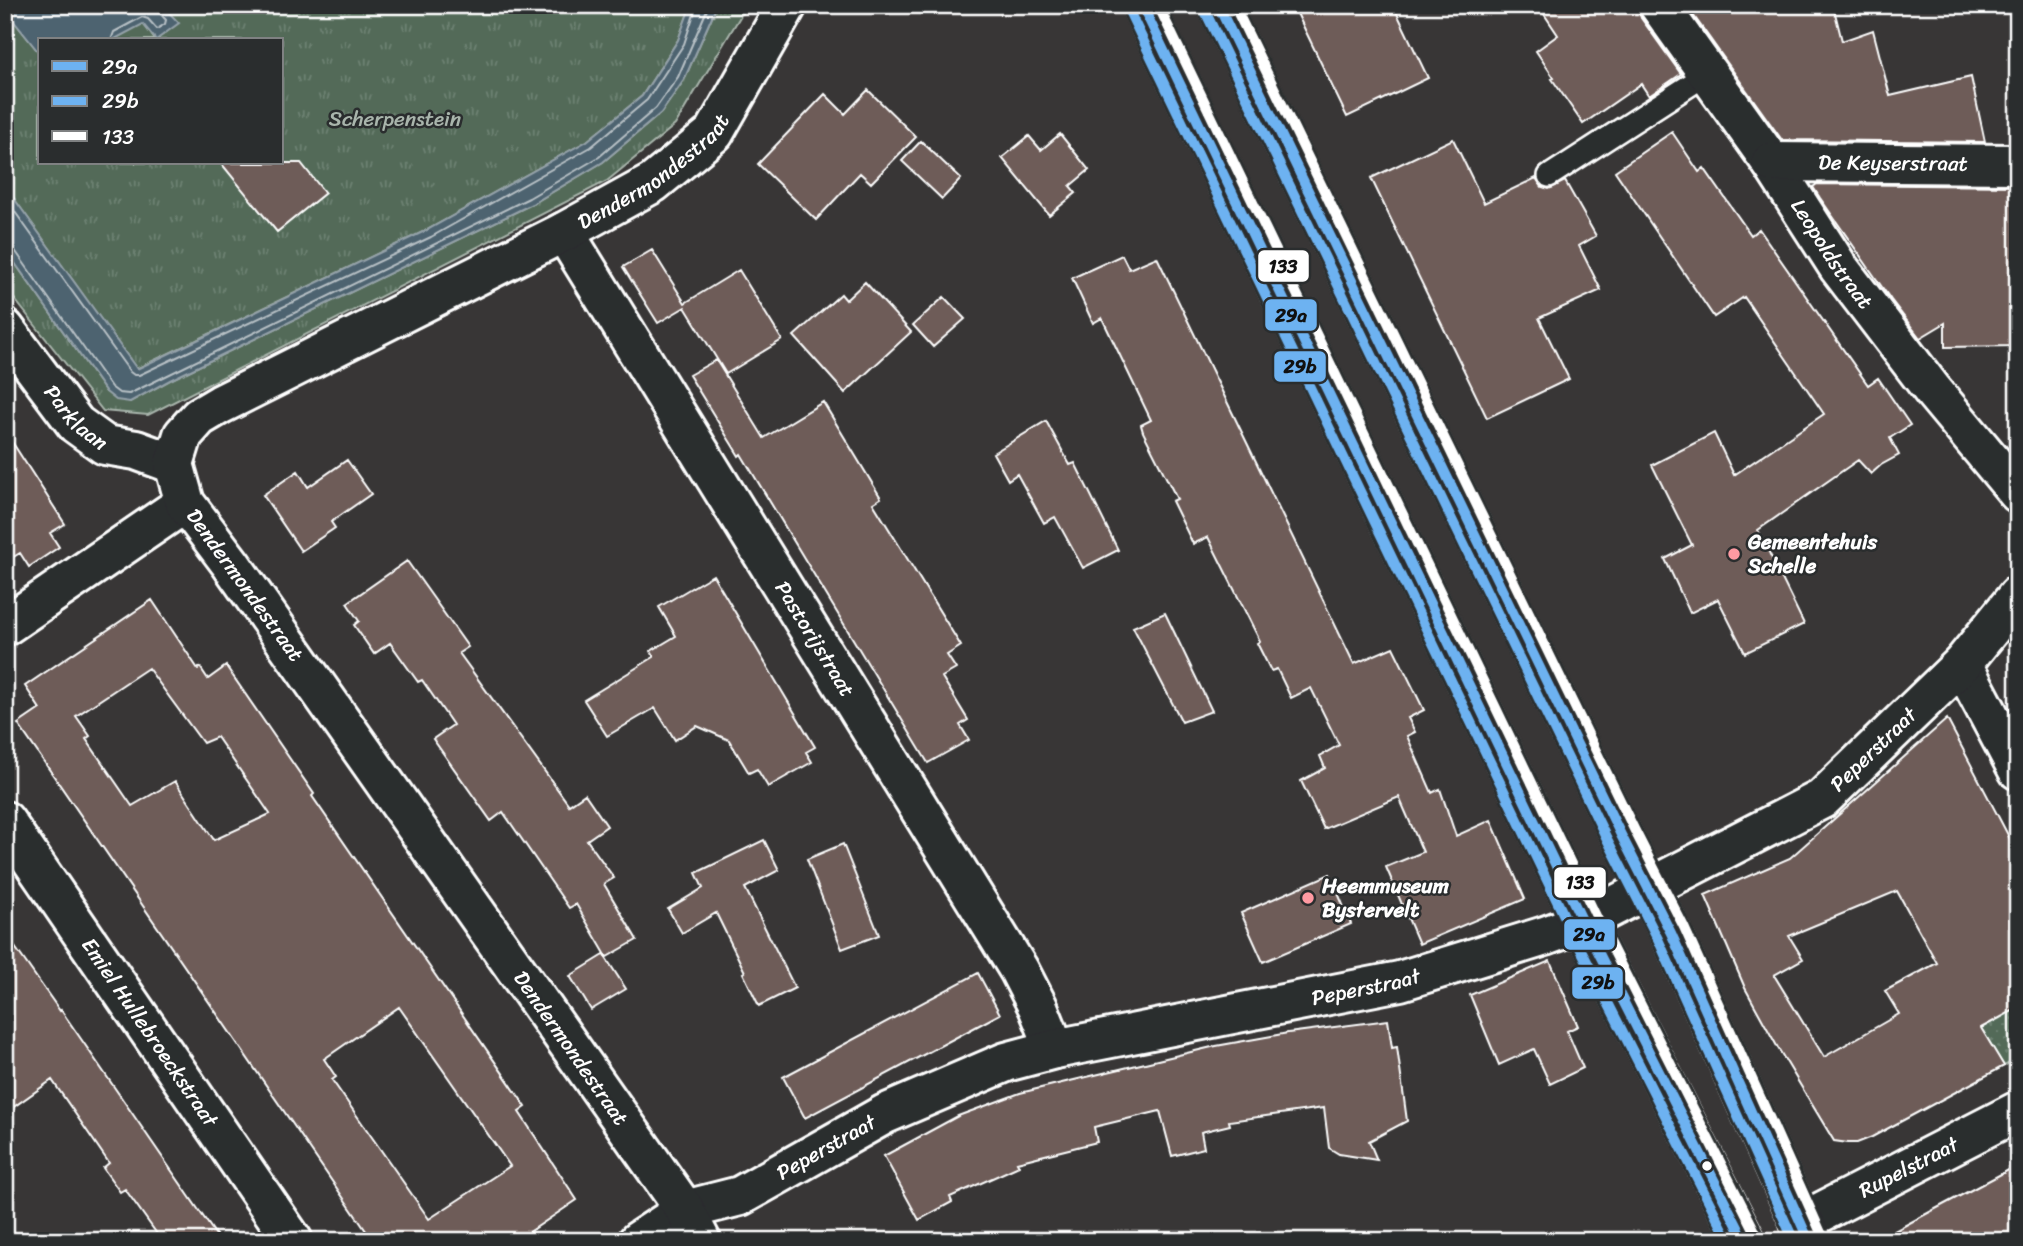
<svg xmlns="http://www.w3.org/2000/svg" width="2023" height="1246" font-family="Sriracha,sans-serif">
<style>
.grass{fill:url(#grass-tufts);stroke:#a9b5ac;stroke-width:2}
.garden{fill:url(#garden-dots);stroke:#a9b5ac;stroke-width:2}
.water{fill:#4d6370;stroke:#94a1a9;stroke-width:2}
.lines{fill:none;stroke-linecap:round;stroke-linejoin:round}
.shore{stroke:#b8c1c6;stroke-width:2}
.building{fill:#6e5c58;stroke:#fff;stroke-width:2;fill-rule:evenodd}
.service-casing{stroke:#fff;stroke-width:26}
.minor-casing{stroke:#fff;stroke-width:44}
.secondary-casing{stroke:#fff;stroke-width:44}
.service{stroke:#2a2d2e;stroke-width:21}
.minor{stroke:#2a2d2e;stroke-width:38}
.secondary{stroke:#2a2d2e;stroke-width:38}
.bus-1-casing{stroke:#2a2d2e;stroke-width:16}
.bus-2-casing{stroke:#2a2d2e;stroke-width:16}
.bus-3-casing{stroke:#2a2d2e;stroke-width:16}
.bus-1{stroke:#6db2f1;stroke-width:10}
.bus-2{stroke:#6db2f1;stroke-width:10}
.bus-3{stroke:#fff;stroke-width:10}
.poi-dot{fill:#ff9aa2;stroke:#2a2d2e;stroke-width:2.5}
.bus-dot{fill:#fff;stroke:#2a2d2e;stroke-width:2.5}
.labels{text-anchor:middle;stroke-width:5;stroke-linejoin:round;paint-order:stroke}
.park-label{font-size:21px;fill:#a9b5ac;stroke:#2a2d2e}
.street-label{font-size:21px;fill:#fff;stroke:#2a2d2e}
.poi-label{font-size:21px;font-weight:bold;fill:#fff;stroke:#2a2d2e;text-anchor:start}
.line-badge{stroke:#2a2d2e;stroke-width:2.5}
.pale-badge-label{font-size:19px;text-anchor:middle;font-weight:bold;fill:#111}
</style>
<defs>
<pattern id="grass-tufts" width="24" height="20" patternUnits="userSpaceOnUse" patternTransform="scale(1.75)"><rect width="24" height="20" fill="#536b59"/><path d="M3 7l-1-3M5 7V3M7 7l1-3M15 17l-1-3M17 17v-4M19 17l1-3" fill="none" stroke="#6d8172"/></pattern>
<pattern id="garden-dots" width="8" height="8" patternUnits="userSpaceOnUse" patternTransform="scale(1.75)"><rect width="8" height="8" fill="#536b59"/><path d="M2 2h.1M6 6h.1" fill="none" stroke="#6d8172" stroke-width="1.8" stroke-linecap="round"/></pattern>
</defs>
<rect width="100%" height="100%" fill="#383636"/>
<filter id="ink" filterUnits="userSpaceOnUse"><feTurbulence type="fractalNoise" baseFrequency=".0143" numOctaves="2"/><feDisplacementMap in="SourceGraphic" scale="14" xChannelSelector="R" yChannelSelector="G"/><feConvolveMatrix kernelMatrix="1 2 1 2 8 2 1 2 1" color-interpolation-filters="sRGB"/></filter>
<g filter="url(#ink)">
<!-- grass -->
<path class="grass" d="M162 5H691L678 40 642 96 587 141 427 230 136 369 5 186V10L40 54V163H282V40H156L178 23Z
M717 5H747L675 125 607 181 148 415 103 411 5 287V249L106 392 130 402 170 380 532 204 603 162 661 113 684 80Z
M143 23 155 40H113Z"/>
<!-- garden -->
<path class="garden" d="M2018 1008V1059L2004 1066 1981 1028Z"/>
<!-- water -->
<path class="water" d="M5 5H162L179 23 156 40 143 24 113 40H40V54L5 10Z
M691 5H717L684 80 661 113 603 162 532 204 170 380 130 402 116 400 106 392 5 249V186L137 369 427 230 587 141 642 96 678 40Z"/>
<g class="lines">
<!-- shore -->
<path class="shore" d="M111 40 114 32 142 17 148 19 157 29 165 24 166 20 158 11 157 5
M5 198 130 372 134 375H139L431 237 591 147 647 100 684 44 697 5
M5 246 14 249 111 387 119 393 129 394 529 198 599 157 656 108 678 77 709 5"/>
</g>
<!-- building -->
<path class="building" d="M1293 5H1393L1428 78 1347 117Z
M1538 5H1637L1641 18 1681 74 1649 96 1641 84 1583 124 1552 79 1554 78 1536 51 1558 35Z
M1686 5H1833L1842 41 1873 30 1890 96 1971 77 1985 142 1782 140Z
M868 90 916 137 871 183 860 173 816 220 758 164 825 94 845 114Z
M1672 132 1699 172 1704 168 1751 235 1759 229 1868 385 1878 378 1910 425 1890 438 1899 455 1881 465 1871 474 1858 460 1758 530 1804 624 1745 653 1718 599 1690 613 1665 559 1692 545 1652 465 1714 433 1734 475 1824 414 1744 297 1714 317 1615 171Z
M1060 134 1089 170 1070 186 1076 193 1049 215 1002 158 1029 136 1041 150Z
M1453 139 1484 203 1536 178 1542 187 1549 189 1565 181 1596 236 1579 246 1601 290 1539 318 1569 379 1487 418 1371 178Z
M921 141 961 179 942 199 902 161Z
M221 163H301L325 193 277 232Z
M1817 184 2017 186 2015 225H2018V346L1945 347V323L1920 338 1891 300 1820 198 1813 187Z
M652 250 685 303 739 270 782 340 726 374 685 307 658 323 623 267Z
M1122 255 1129 269 1157 257 1354 664 1393 647 1424 710 1408 718 1415 732 1407 736 1432 793 1440 789 1456 836 1491 820 1525 899 1419 944 1386 867 1423 852 1399 797 1324 829 1301 781 1325 768 1320 756 1339 745 1311 688 1291 698 1277 669 1271 671 1257 643 1260 641 1208 537 1193 544 1172 501 1177 499 1143 432 1141 425 1151 420 1102 318 1093 323 1072 278Z
M865 282 911 332 845 393 794 336 841 294 846 300Z
M944 297 965 319 933 347 913 325Z
M716 360 764 438 823 402 881 498 873 503 961 646 947 655 956 669 942 677 968 720 960 725 969 740 928 763 741 454 739 456 689 375Z
M1046 421 1070 465 1075 463 1118 550 1083 568 1055 517 1044 523 1017 474 1008 480 993 453Z
M5 431 65 524 50 533 59 547 29 567 20 553 5 562Z
M347 460 371 494 331 522 335 528 301 551 263 495 298 471 308 487Z
M407 561 468 647 459 653 569 805 585 794 607 826 587 840 614 878 604 884 637 940 607 957 576 904 569 908 503 812 491 821 433 739 453 725 422 680 418 682 390 643 374 654 354 625 359 621 347 603Z
M713 575 815 747 806 752 812 762 768 787 757 769 749 773 729 740 697 726 675 740 655 708 607 736 584 700 654 657 651 651 676 636 659 607Z
M152 600 198 669 200 667 208 679 226 666 314 794 312 796 526 1107 519 1112 577 1200 516 1241H373L18 724 40 709 25 686ZM148 668 203 743 217 737 270 814 214 840 175 781 132 806 86 739 90 736 76 716ZM399 1007 510 1166 429 1219 332 1080 336 1077 324 1059Z
M1165 613 1212 711 1182 722 1133 627Z
M1947 719 2018 854V1008L1981 1028 2004 1066 1872 1137 1857 1143H1848L1834 1141 1778 1048 1745 988 1705 895 1790 858ZM1897 891 1937 963 1885 991 1899 1014 1824 1057 1774 975 1803 959 1789 936Z
M764 840 779 870 745 888 795 988 759 1006 743 973 745 972 716 913 682 933 668 909 703 888 696 873Z
M843 844 879 935 842 949 807 859Z
M1330 874 1351 924 1263 962 1241 913Z
M5 933 60 1011 61 1010 81 1039 220 1241H162L125 1189 120 1192 103 1168 109 1163 52 1080 5 1113Z
M604 955 626 989 591 1010 570 976Z
M1550 961 1578 1026 1567 1031 1583 1068 1550 1084 1534 1049 1499 1065 1470 995Z
M978 973 1000 1014 805 1118 783 1077Z
M1388 1020 1392 1048 1397 1047 1407 1121 1369 1141 1377 1160 1339 1154 1329 1148 1324 1108 1229 1121 1230 1125 1201 1132 1204 1148 1172 1156 1160 1111 1094 1127 1097 1142 1017 1162 1019 1166 950 1197 952 1202 919 1220 884 1156 958 1116 1020 1093 1216 1046 1288 1033Z
M2018 1165V1241H1876L1941 1206Z"/>
<g class="lines">
<defs>
<path id="service" d="M1549 176 1707 74"/>
<g id="minor">
<path id="s1" d="M1659 5 1771 162 1839 268 1933 391 2018 493"/>
<path id="s2" d="M1771 162 2018 164"/>
<path id="s3" d="M564 232 1019 970 1038 1007 1055 1049"/>
<path id="s4" d="M5 329 76 424 105 445 136 450 174 464"/>
<path d="M5 626 185 503"/>
<path d="M1962 664 2018 770"/>
<path id="s5" d="M5 821 293 1241"/>
<path id="s6" d="M1800 1223 2018 1111"/>
<path id="s7" d="M638 1241 685 1210 740 1196 885 1114 1006 1062 1055 1049 1400 981 1545 936 1583 922 1822 799 1962 664 2018 595"/>
<path id="s8" d="M701 1241 685 1210 231 564 185 503 174 464 183 435 199 417 221 404 564 232 653 183 714 133 787 5"/>
</g>
<path id="secondary" d="M1142 5 1583 922 1745 1241
M1218 5 1621 835 1671 933 1809 1241"/>
</defs>
<!-- service casing -->
<use href="#service" class="service-casing"/>
<!-- minor casing -->
<use href="#minor" class="minor-casing"/>
<!-- secondary casing -->
<use href="#secondary" class="secondary-casing"/>
<!-- service -->
<use href="#service" class="service"/>
<!-- minor -->
<use href="#minor" class="minor"/>
<!-- secondary -->
<use href="#secondary" class="secondary"/>
<defs>
<path id="bus-1" d="M1142 5 1583 922 1745 1241
M1218 5 1621 835 1671 933 1809 1241"/>
<path id="bus-2" d="M1129 11 1570 928 1729 1241
M1205 11 1608 841 1658 939 1794 1241"/>
<path id="bus-3" d="M1158 5 1596 916 1757 1235
M1234 5 1634 829 1684 927 1822 1235"/>
</defs>
<!-- bus-1 casing -->
<use href="#bus-1" class="bus-1-casing"/>
<!-- bus-2 casing -->
<use href="#bus-2" class="bus-2-casing"/>
<!-- bus-3 casing -->
<use href="#bus-3" class="bus-3-casing"/>
<!-- bus-1 -->
<use href="#bus-1" class="bus-1"/>
<!-- bus-2 -->
<use href="#bus-2" class="bus-2"/>
<!-- bus-3 -->
<use href="#bus-3" class="bus-3"/>
</g>
</g>
<!-- markers -->
<g class="poi-dot">
<circle cx="1734" cy="554" r="7"/>
<circle cx="1308" cy="898" r="7"/>
</g>
<circle class="bus-dot" cx="1707" cy="1166" r="6"/>
<g class="labels">
<!-- park labels -->
<g class="park-label">
<text x="395" y="126">Scherpenstein</text>
</g>
<!-- street labels -->
<g class="street-label">
<text dy="7" stroke="none"><textPath href="#s2" startOffset="122">De Keyserstraat</textPath></text>
<text dy="7" stroke="none"><textPath href="#s8" startOffset="1514">Dendermondestraat</textPath></text>
<text dy="7" stroke="none"><textPath href="#s1" startOffset="303">Leopoldstraat</textPath></text>
<text dy="7" stroke="none"><textPath href="#s4" startOffset="114">Parklaan</textPath></text>
<text transform="translate(245 585) rotate(54)" y="7">Dendermondestraat</text>
<text dy="7" stroke="none"><textPath href="#s3" startOffset="478">Pastorijstraat</textPath></text>
<text dy="7" stroke="none"><textPath href="#s7" startOffset="1346">Peperstraat</textPath></text>
<text dy="7" stroke="none"><textPath href="#s7" startOffset="779">Peperstraat</textPath></text>
<text dy="7" stroke="none"><textPath href="#s5" startOffset="256">Emiel Hullebroeckstraat</textPath></text>
<text transform="translate(571 1048) rotate(55)" y="7">Dendermondestraat</text>
<text dy="7" stroke="none"><textPath href="#s7" startOffset="212">Peperstraat</textPath></text>
<text dy="7" stroke="none"><textPath href="#s6" startOffset="122">Rupelstraat</textPath></text>
</g>
<!-- poi labels -->
<g class="poi-label">
<text x="1748" y="549">Gemeentehuis<tspan x="1748" dy="24">Schelle</tspan></text>
<text x="1322" y="893">Heemmuseum<tspan x="1322" dy="24">Bystervelt</tspan></text>
</g>
</g>
<g class="line-badge">
<rect x="1257" y="249" width="53" height="34" rx="7" fill="#fff"/>
<rect x="1264" y="298" width="54" height="34" rx="7" fill="#6db2f1"/>
<rect x="1273" y="350" width="54" height="33" rx="7" fill="#6db2f1"/>
<rect x="1553" y="866" width="54" height="33" rx="7" fill="#fff"/>
<rect x="1563" y="918" width="53" height="33" rx="7" fill="#6db2f1"/>
<rect x="1571" y="966" width="53" height="34" rx="7" fill="#6db2f1"/>
</g>
<g class="pale-badge-label">
<text x="1283" y="273">133</text>
<text x="1291" y="322">29a</text>
<text x="1300" y="373">29b</text>
<text x="1580" y="889">133</text>
<text x="1589" y="941">29a</text>
<text x="1598" y="989">29b</text>
</g>
<!-- margin -->
<rect width="2023" height="1246" fill="none" stroke="#2a2d2e" stroke-width="28"/>
<rect x="14" y="14" width="1995" height="1218" fill="none" stroke="#fff" stroke-width="2.5" filter="url(#ink)"/>
<!-- legend -->
<rect x="38" y="38" width="245" height="126" fill="#2a2d2e" stroke="#7f8182" stroke-width="2"/>
<rect x="52" y="61" width="35" height="10" fill="#6db2f1" stroke="#7f8182" stroke-width="2"/>
<text x="102" y="74" font-size="21" fill="#ffffff">29a</text>
<rect x="52" y="96" width="35" height="10" fill="#6db2f1" stroke="#7f8182" stroke-width="2"/>
<text x="102" y="108" font-size="21" fill="#ffffff">29b</text>
<rect x="52" y="131" width="35" height="10" fill="#ffffff" stroke="#7f8182" stroke-width="2"/>
<text x="102" y="144" font-size="21" fill="#ffffff">133</text>
</svg>
